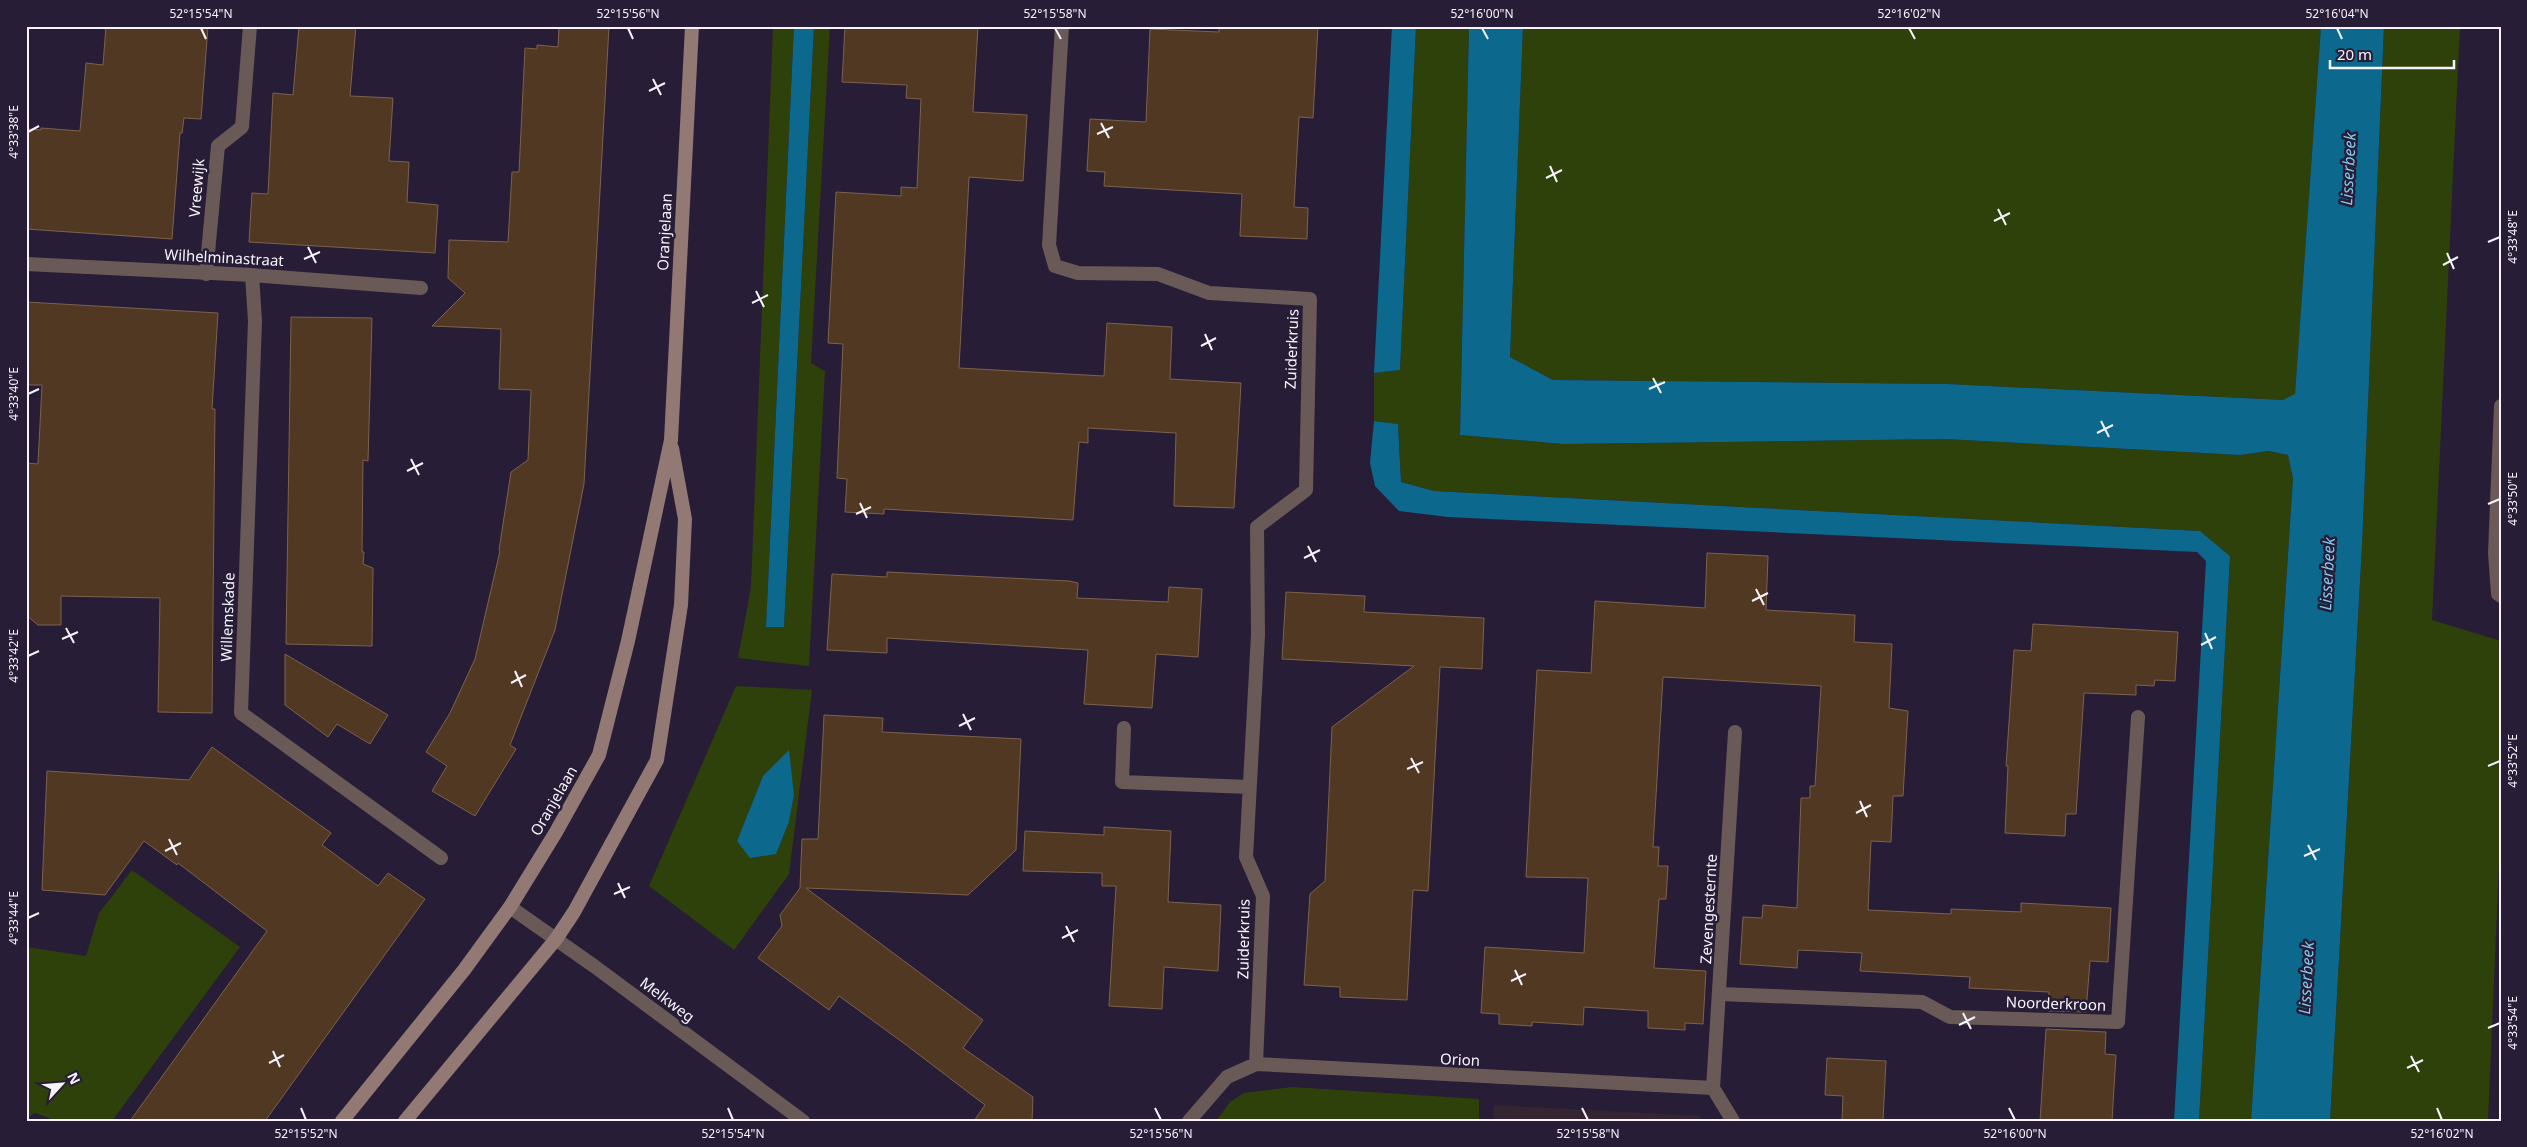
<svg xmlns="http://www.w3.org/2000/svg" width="2527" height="1147" font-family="'Noto Sans',sans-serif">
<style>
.education{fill:#342530}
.green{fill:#2e410a;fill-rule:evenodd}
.water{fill:#0c688c}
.building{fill:#503823;stroke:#7d624c}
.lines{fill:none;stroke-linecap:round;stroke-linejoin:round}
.minor{stroke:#6a5a57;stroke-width:14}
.secondary{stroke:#927974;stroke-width:14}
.ticks{fill:none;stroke:#f6f3fd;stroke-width:2}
.labels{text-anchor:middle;stroke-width:5;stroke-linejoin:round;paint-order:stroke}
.street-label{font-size:15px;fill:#f6f3fd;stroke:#271d36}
.water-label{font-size:16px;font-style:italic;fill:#83cbf2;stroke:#271d36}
.neatline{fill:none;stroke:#f6f3fd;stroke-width:2}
.ticks-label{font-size:12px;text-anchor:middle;fill:#f6f3fd}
</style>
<rect width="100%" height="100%" fill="#271d36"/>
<!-- education -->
<path class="education" d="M1494 1105 1700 1116V1121H1493Z"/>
<!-- green -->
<path class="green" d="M773 26H794L766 627H784L814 26H830L811 363 825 371 809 666 738 658 751 587Z
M1416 26H1469L1460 435 1563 444 1945 439 2240 455 2269 451 2288 455 2293 478 2251 1121H2199L2230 556 2200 531 1434 491 1401 482 1398 424 1374 421V373L1400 370Z
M1523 26H2321L2295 395 2283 400 1947 384 1553 380 1510 357Z
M2384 26H2460L2432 620 2501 641V817L2488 1121H2330L2362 546Z
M736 686 812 690 789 874 734 950 649 886ZM763 776 794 795 789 822 776 854 737 841Z
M132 870 240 947 112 1121H57L35 1113 26 1118V947L86 956 99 913Z
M1292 1087 1479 1099V1121H1216L1230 1102 1244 1093Z"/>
<!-- water -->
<path class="water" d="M794 26H814L784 627H766Z
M1392 26H1416L1400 370 1374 373Z
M1469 26H1523L1510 357 1553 380 1947 384 2283 400 2295 394 2321 26H2384L2362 546 2330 1121H2251L2293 478 2288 455 2269 451 2240 455 1945 439 1563 444 1460 435Z
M1374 421 1398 424 1401 482 1434 491 2200 531 2230 556 2199 1121H2174L2206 561 2197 552 1448 517 1399 511 1375 486 1370 463Z
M789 750 794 795 789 822 776 854 750 858 737 841 763 776Z"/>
<!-- building -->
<path class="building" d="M106 26H208L201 119 184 118 182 133H180L172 239 26 229V129L41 130V128L80 131 86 63 103 65Z
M299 26H356L350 96 393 98 389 161 409 162 407 202 438 205 435 253 249 242 252 193 268 194 273 93 293 95Z
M559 26H609L584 484 555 630 510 745 516 749 475 816 432 791 447 766 426 752 450 713 475 659 500 551 499 550 511 472 528 460 531 390 499 389 501 329 432 326 465 293 448 278 449 240 508 242 512 172H519L525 48 537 49V45L558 47Z
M845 26H978L973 112 1027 115 1023 181 969 177 959 368 1104 376 1107 323 1172 327 1170 379 1241 383 1234 508 1174 506 1176 433 1088 428V443L1079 442 1073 520 884 509V514L845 512 847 479 837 478 843 344 828 343 836 192 901 196V187L917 188 921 99 906 98 907 85 842 82Z
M1219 26H1318L1313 118 1299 117 1294 207 1308 208 1307 239 1240 236 1242 194 1104 186 1105 172 1087 171 1090 119 1146 122 1150 29 1219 32Z
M26 302 218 313 212 409H215L212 713 158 712 160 598 61 596V625H38L26 615V463L38 464 42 385H26Z
M291 317 372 318 368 461 363 460 362 552H364L363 564 373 568 372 646 286 644Z
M1707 553 1768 556 1766 610 1855 615 1854 642 1892 644 1889 708 1908 711 1903 796H1893L1891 842 1871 841 1868 910 1951 914V909L2021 912V903L2111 908 2108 962 2090 961 2086 1012 2048 1011 2049 992 1969 988 1970 977 1860 971 1862 953 1798 950 1797 968 1740 964 1743 917 1762 918 1763 905 1797 908 1801 798H1810V786H1815L1821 686 1663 677 1653 847H1659L1658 866H1668L1666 899H1659L1654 968 1706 971 1703 1024 1685 1023V1030L1648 1028V1011L1584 1007 1583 1025 1532 1022V1026L1499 1024V1014L1481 1013 1485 947 1584 953 1588 878 1526 877 1537 670 1591 673 1595 601 1705 608Z
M887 572 1069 581 1078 583 1077 598 1124 600 1168 602 1169 587 1202 589 1198 657 1156 654 1152 708 1084 704 1088 650 887 638V653L827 650 832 574 887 577Z
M1286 592 1365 596 1364 612 1484 618 1482 669 1440 667 1428 891 1413 890 1407 1000 1340 997V987L1304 985 1310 894 1325 881 1332 727 1414 666 1282 659Z
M2033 624 2178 632 2175 681 2155 680 2154 686 2136 685V695L2084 693 2076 814H2066L2065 836 2005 833 2008 766H2006L2014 650 2031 651Z
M285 654 388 715 370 744 337 724 328 737 285 705Z
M824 715 883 718 882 732 1021 739 1016 850 968 895 806 888 983 1020 963 1048 1033 1097 1032 1121H974L985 1105 905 1044 839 996 829 1010 758 958 782 926 780 915 800 888 802 839H818Z
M212 747 331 833 322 845 378 886 388 873 425 899 265 1121H130L267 931 178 863 177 865 144 841 105 895 42 890 47 771 189 780Z
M1104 827 1171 831 1168 902 1221 905 1218 971 1164 967 1162 1009 1109 1006 1116 886H1102V873L1023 871 1025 831 1104 835Z
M2046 1029 2106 1032 2105 1054 2116 1055 2112 1121H2040Z
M1827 1058 1886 1061 1883 1121H1842L1843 1096 1825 1095Z"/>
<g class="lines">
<!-- minor -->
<path class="minor" d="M1062 26 1049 245 1055 266 1078 273 1158 274 1209 293 1310 299 1306 490 1257 527 1258 635 1246 857 1263 896 1256 1064
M26 264 252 275 421 288
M206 274 218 146 242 127 250 26
M252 275 255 321 241 713 441 858
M2501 406 2495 553 2498 594 2501 596
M1124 728 1122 782 1249 787
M510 907 594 966 803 1121
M1720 994 1922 1002 1950 1017 2118 1022 2138 717
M1713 1088 1735 732
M1189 1121 1227 1077 1256 1064 1713 1088 1733 1121"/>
<!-- secondary -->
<path class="secondary" d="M342 1121 464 970 510 907 556 832 599 755 628 641 671 440 692 26
M405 1121 556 939 574 912 657 760 681 605 685 519 672 448"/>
</g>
<!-- ticks -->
<path class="ticks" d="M201 28 206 39M628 28 633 39M1055 28 1061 39M1482 28 1488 39M1909 28 1915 39M2337 28 2342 39M653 79 661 95M649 91 665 83M1101 123 1109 138M28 132 39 126M1097 134 1113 127M1550 166 1557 182M1546 178 1562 170M1998 209 2006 225M1994 221 2010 213M2488 242 2500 237M308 247 316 263M2447 253 2454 269M304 259 320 252M2443 265 2458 257M756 291 764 307M752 303 768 295M1205 334 1212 350M1201 346 1216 338M1653 378 1661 393M1649 389 1665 382M28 394 39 389M2101 421 2109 437M2097 433 2113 425M411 459 419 475M407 471 423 463M860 503 867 518M2488 504 2500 499M856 514 871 507M1308 546 1316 562M1304 558 1320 550M1756 589 1764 605M1752 601 1768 593M66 628 74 643M2205 633 2212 649M62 639 78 632M2201 645 2216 637M28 656 39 651M515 671 522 687M511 683 526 675M963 714 971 730M959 726 975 718M1411 758 1419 773M2488 766 2500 761M1407 769 1423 762M1860 801 1867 817M1856 813 1871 805M169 839 177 855M2308 845 2316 860M165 851 181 843M2304 856 2320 849M618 883 625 898M614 894 630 887M28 918 39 913M1066 926 1074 942M1062 938 1078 930M1515 970 1522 985M1511 981 1526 974M1963 1013 1971 1029M1959 1025 1975 1017M2488 1028 2500 1023M273 1051 280 1067M2411 1056 2419 1072M269 1063 284 1055M2407 1068 2423 1060M301 1108 306 1120M728 1108 733 1120M1155 1108 1161 1120M1582 1108 1588 1120M2009 1108 2015 1120M2437 1108 2442 1120"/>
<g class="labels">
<!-- street labels -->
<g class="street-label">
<text transform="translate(197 188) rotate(-85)" y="5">Vreewijk</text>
<text transform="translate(665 232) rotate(-87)" y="5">Oranjelaan</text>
<text transform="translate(224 258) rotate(3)" y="5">Wilhelminastraat</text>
<text transform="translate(1292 349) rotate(-88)" y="5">Zuiderkruis</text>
<text transform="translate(228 617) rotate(-88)" y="5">Willemskade</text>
<text transform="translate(554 801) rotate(-60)" y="5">Oranjelaan</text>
<text transform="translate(1709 909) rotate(-87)" y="5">Zevengesternte</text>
<text transform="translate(1244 939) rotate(-89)" y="5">Zuiderkruis</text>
<text transform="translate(667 1000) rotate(37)" y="5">Melkweg</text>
<text transform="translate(2056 1004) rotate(2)" y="5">Noorderkroon</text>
<text transform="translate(1460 1060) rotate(3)" y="5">Orion</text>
</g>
<!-- water labels -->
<g class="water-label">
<text transform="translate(2348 169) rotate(-87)" y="6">Lisserbeek</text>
<text transform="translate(2327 574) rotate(-87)" y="6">Lisserbeek</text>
<text transform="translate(2306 978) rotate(-87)" y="6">Lisserbeek</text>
</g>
</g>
<!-- border -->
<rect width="2527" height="1147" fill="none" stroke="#271d36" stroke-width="55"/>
<!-- north arrow -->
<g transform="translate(62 1084) rotate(64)" stroke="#271d36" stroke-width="4" paint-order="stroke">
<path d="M0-4L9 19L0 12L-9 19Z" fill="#f6f3fd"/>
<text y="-8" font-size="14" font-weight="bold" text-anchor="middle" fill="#f6f3fd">N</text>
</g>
<!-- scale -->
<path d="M2330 60v8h124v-8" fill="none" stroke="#f6f3fd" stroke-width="2.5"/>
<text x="2337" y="60" font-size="15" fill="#f6f3fd" stroke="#271d36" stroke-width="4" paint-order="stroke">20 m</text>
<rect x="28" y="28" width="2472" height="1092" class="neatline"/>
<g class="ticks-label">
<text x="201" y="18">52°15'54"N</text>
<text x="628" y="18">52°15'56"N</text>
<text x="1055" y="18">52°15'58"N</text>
<text x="1482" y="18">52°16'00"N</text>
<text x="1909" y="18">52°16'02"N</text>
<text x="2337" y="18">52°16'04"N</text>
<text transform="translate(14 132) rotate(-90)" y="4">4°33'38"E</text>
<text transform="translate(2513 237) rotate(-90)" y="4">4°33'48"E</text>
<text transform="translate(14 394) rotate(-90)" y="4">4°33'40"E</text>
<text transform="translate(2513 499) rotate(-90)" y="4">4°33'50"E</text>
<text transform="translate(14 656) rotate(-90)" y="4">4°33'42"E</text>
<text transform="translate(2513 761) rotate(-90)" y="4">4°33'52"E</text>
<text transform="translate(14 918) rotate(-90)" y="4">4°33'44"E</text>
<text transform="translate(2513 1023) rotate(-90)" y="4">4°33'54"E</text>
<text x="306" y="1138">52°15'52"N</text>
<text x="733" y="1138">52°15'54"N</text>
<text x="1161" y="1138">52°15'56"N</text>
<text x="1588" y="1138">52°15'58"N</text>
<text x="2015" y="1138">52°16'00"N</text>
<text x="2442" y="1138">52°16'02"N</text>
</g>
</svg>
